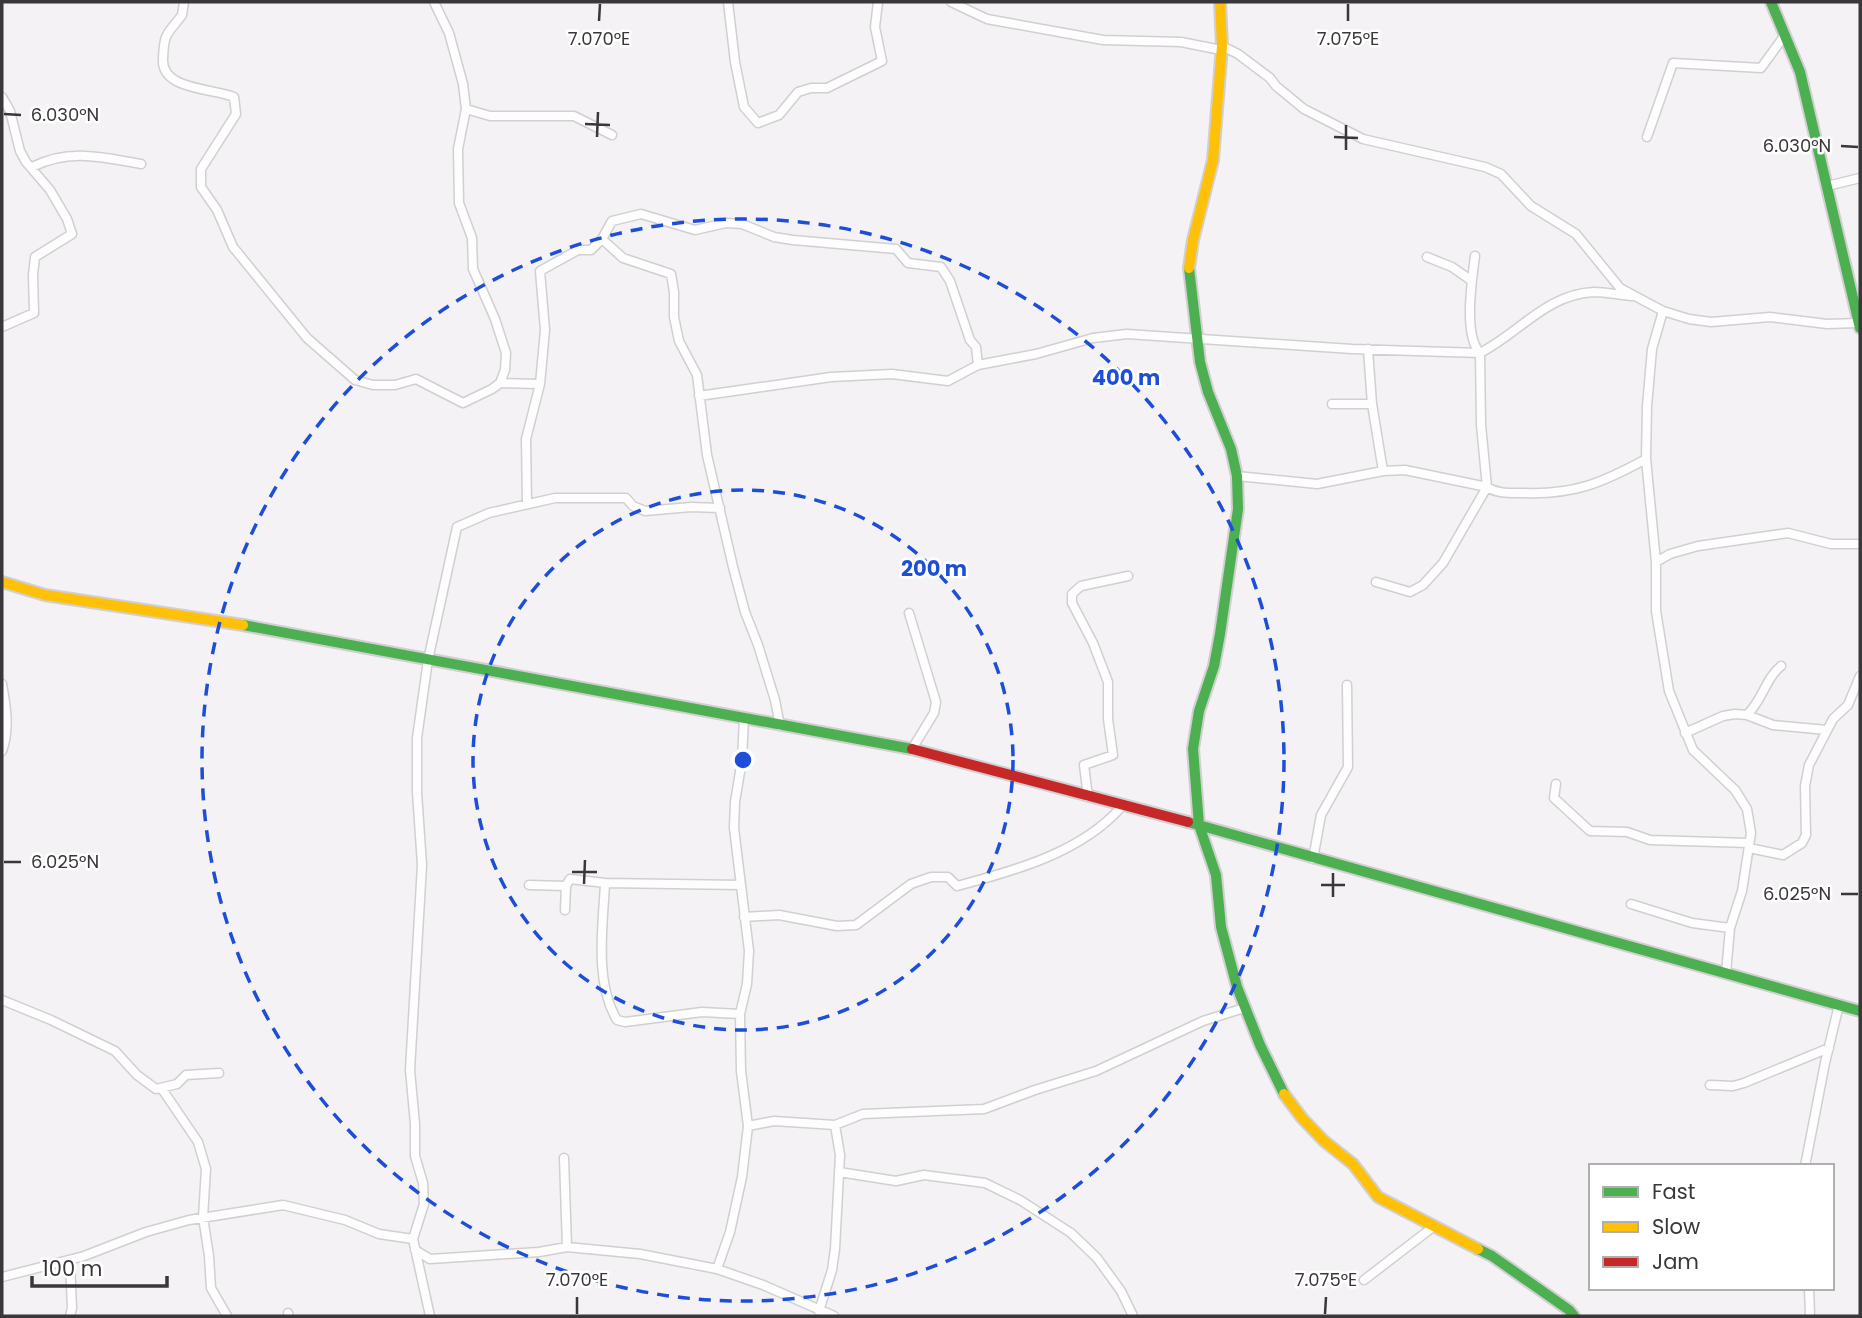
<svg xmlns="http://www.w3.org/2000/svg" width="1862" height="1318" font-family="Poppins,sans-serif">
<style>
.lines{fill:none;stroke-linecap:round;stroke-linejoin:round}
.street-casing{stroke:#d1cfd1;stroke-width:11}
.fast-casing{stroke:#d1cfd1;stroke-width:14}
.slow-casing{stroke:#d1cfd1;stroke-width:14}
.jam-casing{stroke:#d1cfd1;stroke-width:14}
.street{stroke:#fdfdfd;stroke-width:8}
.fast{stroke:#4caf50;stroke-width:10}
.slow{stroke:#ffc107;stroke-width:10}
.jam{stroke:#c62828;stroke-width:10}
.ticks{fill:none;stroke:#393739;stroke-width:2.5}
.ring{fill:none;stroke:#1d4ed8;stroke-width:3.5;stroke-dasharray:12 9}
.ticks-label{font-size:18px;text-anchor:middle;fill:#393739;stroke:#fff;stroke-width:5;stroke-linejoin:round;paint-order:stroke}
.centre{fill:#1d4ed8;stroke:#fff;stroke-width:3.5}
.ring-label{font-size:21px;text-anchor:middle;font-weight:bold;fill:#1d4ed8;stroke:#fff;stroke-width:5;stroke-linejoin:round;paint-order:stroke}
</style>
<rect width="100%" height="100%" fill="#f4f2f4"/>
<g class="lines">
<defs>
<path id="street" d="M184 2 182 15C167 35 164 32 163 59 161 90 212 88 234 97L236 114 201 169V187L217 210 233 247 307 338 355 380 373 385H395L416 379 463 403 492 389 500 383 505 370 506 353 495 319 473 269 472 238 459 203 458 149 466 109 463 84 449 33 434 2
M728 2 735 62 744 107 758 123 779 115 798 92 811 88H827L882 61 875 27 878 2
M951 2 987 19 1103 40 1181 42 1221 50
M1222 46 1238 54 1270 78 1276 86 1304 109 1363 139 1485 167 1501 174 1531 206 1576 234 1620 288 1663 311 1689 319 1711 322 1770 317 1827 324 1859 323
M2 97 10 111 20 151 26 162 50 190 67 219 72 234 35 257 33 275 34 313 2 327
M466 109 490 116H574L612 135
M1647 137 1673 63 1761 68 1785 35
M32 167C69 148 102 157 141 164
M1827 186 1860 178
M602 239 623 258 671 274 674 292V317L679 341 697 375 707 455 733 567 745 612 758 645 775 700 780 726
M1427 257 1452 267 1472 281
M1663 311 1652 349 1647 406 1646 459 1656 562V611L1669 691 1693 750 1735 790 1747 809 1751 833 1742 891 1730 928 1726 973
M500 383 540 384
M699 396 831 377 892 374 948 381 978 365 1036 354 1093 338 1127 334 1352 349 1480 353C1463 335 1472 280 1475 256
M1332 404H1372L1368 349
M1372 404 1383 471
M1237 476 1317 484 1383 471 1405 470 1487 487C1498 494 1510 493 1523 493 1574 495 1602 483 1646 459
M527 503 526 439 540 384 545 330 540 271 578 250H591L602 239 612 221 641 214 695 230 726 223 742 224 774 237 793 240 896 249 908 263 941 267 950 281 970 340 976 347 978 365
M1656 562 1670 554 1698 546 1788 533 1831 544H1860
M1376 582 1410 592 1423 585 1443 563 1487 487 1481 425 1480 353C1519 333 1547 294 1594 292 1606 292 1619 295 1632 296
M909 613 936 702 934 713 912 749
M2 684C6 705 10 730 2 751
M1747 715C1764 698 1765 679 1781 666
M1685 733 1723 716 1735 714 1747 715 1773 725 1827 730
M1556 784 1554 798 1590 831 1627 832 1650 840 1749 843
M1088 797 1084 765 1113 755 1108 719V682L1093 643 1072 603V594L1081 586 1128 576
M1749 848 1783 855 1802 843 1806 835 1805 786 1809 765 1833 719 1848 705 1860 676
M1313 859 1321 815 1348 767 1347 685
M605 883C603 925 594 982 617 1020L625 1022 702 1012 740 1014
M529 885 566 886
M1631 904 1692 923 1730 928
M565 910 566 886 570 879 605 883 741 885
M744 917 779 915 837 926 856 925 911 884 931 877H948L957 886C1014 871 1083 852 1122 806
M2 1000 51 1020 115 1051 137 1075 156 1089 177 1084 186 1075 219 1073
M1710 1085 1733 1086 1744 1083 1829 1048
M162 1089 198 1142 206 1169 203 1217 209 1256 211 1288 227 1316
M748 1126 774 1121 835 1125 863 1114 984 1109 1035 1090 1096 1071 1203 1021 1244 1008
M564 1158 567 1247
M1805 1166 1825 1063 1839 1005
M839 1172 896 1181 924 1175 985 1183 1020 1200 1071 1233 1097 1258 1121 1291 1133 1316
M415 1250 430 1259 539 1252 567 1247 640 1254 717 1269 763 1285 834 1316
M70 1260 72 1308 70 1316
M717 1269 730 1232 742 1177 748 1126 741 1071 740 1014 747 984 749 951 734 828 735 802 742 760 744 718
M2 1277 84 1256 146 1232 189 1220 283 1205 345 1220 379 1234 413 1239
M1364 1280 1433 1227
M1809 1288 1810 1316
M819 1311 832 1270 835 1249 840 1155 835 1125
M288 1313 289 1316
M430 1316 413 1239 424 1204 423 1183 415 1156V1124L410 1070 422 865 417 792V738L428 660 457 527 489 513 555 498H626L633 506 645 511 691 507 720 508"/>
<path id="fast" d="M1771 2 1800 72 1860 328
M1189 268 1200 362 1208 392 1231 449 1237 476 1238 509 1220 634 1214 666 1199 711 1193 749 1199 825 1216 875 1221 927 1237 987 1260 1045 1284 1094
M243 625 912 749
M1188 822 1860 1011
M1478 1249 1492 1256 1569 1310 1574 1316"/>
<path id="slow" d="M1189 268 1193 240 1213 160 1222 46 1220 2
M2 582 45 595 243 625
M1284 1094 1302 1118 1324 1141 1353 1164 1378 1197 1478 1249"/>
<path id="jam" d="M912 749 1188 822"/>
</defs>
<!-- street casing -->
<use href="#street" class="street-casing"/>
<!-- fast casing -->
<use href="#fast" class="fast-casing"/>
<!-- slow casing -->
<use href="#slow" class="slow-casing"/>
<!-- jam casing -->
<use href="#jam" class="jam-casing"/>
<!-- street -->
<use href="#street" class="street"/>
<!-- fast -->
<use href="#fast" class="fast"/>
<!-- slow -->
<use href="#slow" class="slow"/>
<!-- jam -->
<use href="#jam" class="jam"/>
</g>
<!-- ticks -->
<path class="ticks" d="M599 21 600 4M1348 21V4M4 114 21 115M585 124 610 125M597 137 598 112M1334 137 1358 138M1841 146 1858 147M1346 150V125M4 862H21M572 872H597M584 884 585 860M1321 885H1345M1841 894H1858M1333 897V873M577 1314V1297M1325 1314 1326 1297"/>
<!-- distance rings -->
<g class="ring">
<circle cx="743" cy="760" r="270"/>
<circle cx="743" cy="760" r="541"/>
</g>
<g class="ticks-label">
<text x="599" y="45">7.070°E</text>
<text x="1348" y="45">7.075°E</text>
<text x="65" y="121">6.030°N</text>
<text x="1797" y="152">6.030°N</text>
<text x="65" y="868">6.025°N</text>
<text x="1797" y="900">6.025°N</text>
<text x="577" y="1286">7.070°E</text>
<text x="1326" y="1286">7.075°E</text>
</g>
<circle cx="743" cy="760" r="10" class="centre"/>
<g class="ring-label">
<text x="1126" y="385">400 m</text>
<text x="934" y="576">200 m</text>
</g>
<!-- border -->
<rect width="1862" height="1318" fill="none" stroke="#393739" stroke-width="7"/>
<!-- legend -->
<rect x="1589" y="1164" width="245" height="126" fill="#ffffff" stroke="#b0afb0" stroke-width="2"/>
<rect x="1603" y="1187" width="35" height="10" fill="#4caf50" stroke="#b0afb0" stroke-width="2"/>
<text x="1652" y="1199" font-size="21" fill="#393739">Fast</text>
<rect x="1603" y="1222" width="35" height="10" fill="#ffc107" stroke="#b0afb0" stroke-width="2"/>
<text x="1652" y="1234" font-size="21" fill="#393739">Slow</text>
<rect x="1603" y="1257" width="35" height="10" fill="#c62828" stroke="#b0afb0" stroke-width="2"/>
<text x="1652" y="1269" font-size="21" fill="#393739">Jam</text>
<!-- scale -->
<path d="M32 1276v10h135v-10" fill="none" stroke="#393739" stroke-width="3.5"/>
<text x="42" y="1276" font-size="21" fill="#393739" stroke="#ffffff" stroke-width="5" paint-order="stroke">100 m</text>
</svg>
